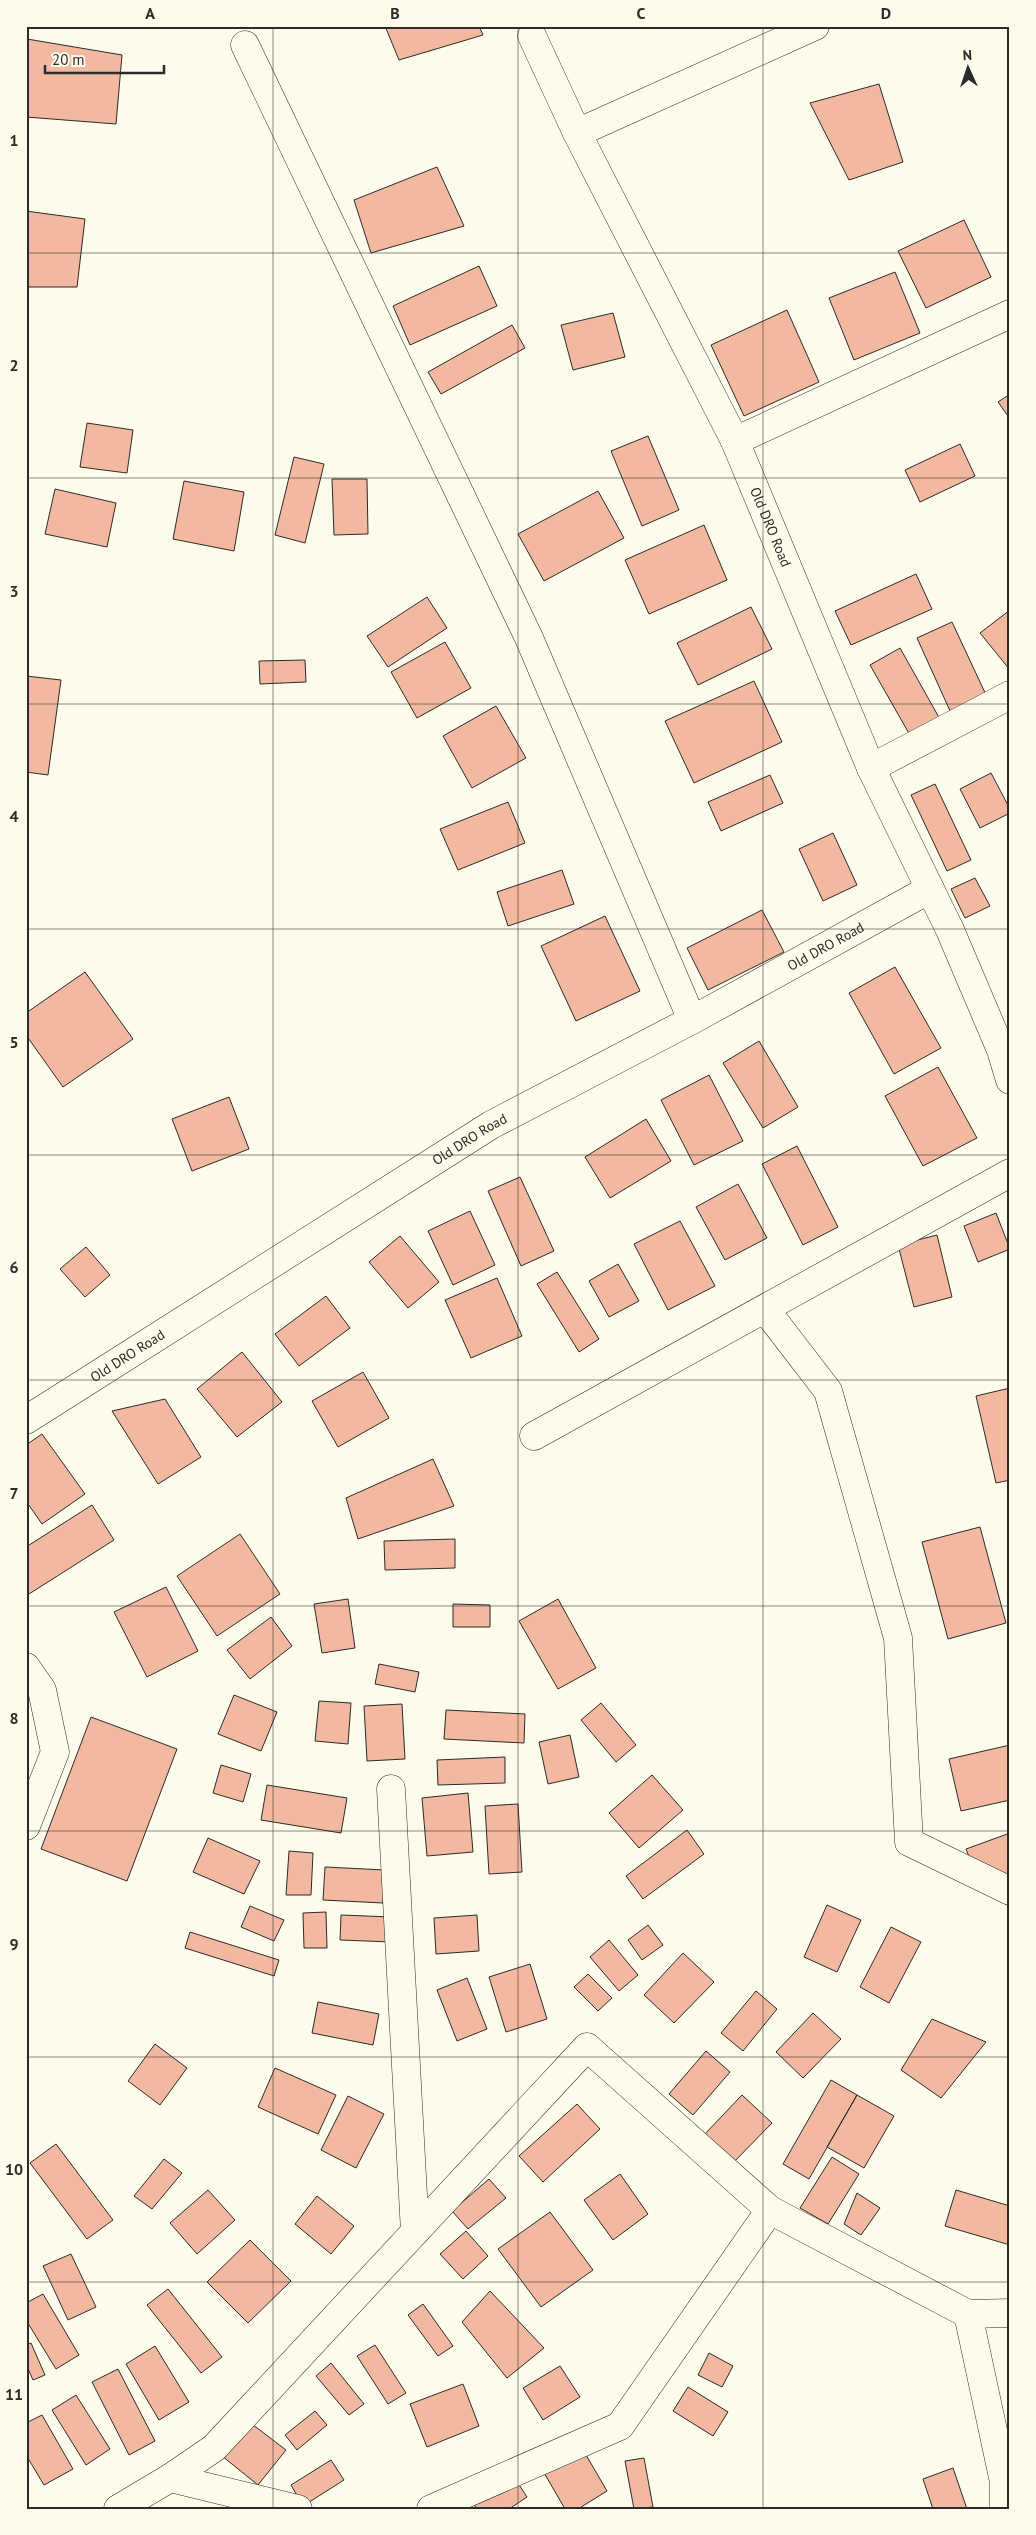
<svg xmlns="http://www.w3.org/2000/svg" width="1036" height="2535" font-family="'PT Sans',sans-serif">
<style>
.building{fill:#f2b8a0;stroke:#2b2b2b}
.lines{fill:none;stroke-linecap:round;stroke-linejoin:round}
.minor-casing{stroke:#2b2b2b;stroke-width:29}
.minor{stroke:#fdfbea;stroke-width:28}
.grid{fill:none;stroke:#2b2b2b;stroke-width:1;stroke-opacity:0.55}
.labels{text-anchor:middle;stroke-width:4;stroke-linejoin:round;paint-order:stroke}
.street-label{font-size:14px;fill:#2b2b2b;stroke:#fdfbea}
.neatline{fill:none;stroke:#2b2b2b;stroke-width:2}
.grid-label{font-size:16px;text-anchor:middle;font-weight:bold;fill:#2b2b2b}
</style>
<rect width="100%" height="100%" fill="#fdfbea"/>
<!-- building -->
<path class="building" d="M385 26H479L483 35 399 60Z
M27 39 122 55 116 124 26 117Z
M879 84 903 162 849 180 810 103Z
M437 167 464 226 371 253 354 200Z
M26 211 85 219 77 287H26Z
M964 220 991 277 926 308 898 251Z
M479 266 497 306 410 345 393 306Z
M895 272 920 333 854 360 829 298Z
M787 310 819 382 744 416 711 345Z
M613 313 625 357 573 370 561 325Z
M512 325 525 348 441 394 428 372Z
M1010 394V419L998 402Z
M87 423 133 430 127 473 80 467Z
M648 436 679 510 642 526 611 451Z
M960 444 975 476 920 502 905 470Z
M294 457 324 464 305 543 275 535Z
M332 479H367L368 534 334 535Z
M184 481 244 492 234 551 173 539Z
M55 489 116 503 107 547 45 534Z
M598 491 624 538 544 581 518 534Z
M704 525 727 580 649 614 625 560Z
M916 574 932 609 851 645 835 611Z
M427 597 447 628 388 667 367 636Z
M751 607 772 649 698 685 677 643Z
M1010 610V670L980 633Z
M952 622 987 697 951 713 917 638Z
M445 642 471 688 417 718 391 672Z
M900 648 941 721 911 737 870 665Z
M305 660 306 682 260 684 259 661Z
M26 676 61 680 48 775 26 772Z
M754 681 782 742 694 783 665 721Z
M496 706 526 758 472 788 443 736Z
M991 773 1010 809V813L980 828 960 789Z
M770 775 783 803 721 831 708 802Z
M935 784 971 860 947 871 911 795Z
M508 802 525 843 458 870 440 829Z
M833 833 857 885 823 901 799 849Z
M562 870 574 904 508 926 497 892Z
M975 878 990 906 965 918 951 889Z
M762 910 784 952 708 990 687 948Z
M605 916 640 991 576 1021 541 946Z
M895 967 941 1048 894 1074 849 993Z
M85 972 133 1039 63 1087 26 1035V1013Z
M759 1041 798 1107 763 1128 723 1063Z
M938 1067 977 1138 923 1166 885 1096Z
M709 1075 743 1141 694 1165 661 1100Z
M229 1097 249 1149 192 1171 172 1119Z
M646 1119 671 1161 610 1198 585 1157Z
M797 1146 838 1227 803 1245 762 1164Z
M520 1177 554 1251 521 1266 488 1191Z
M738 1184 767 1238 725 1260 696 1207Z
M470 1211 495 1265 453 1285 428 1231Z
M996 1213 1010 1249 978 1262 964 1226Z
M680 1221 715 1286 668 1310 634 1244Z
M937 1235 952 1297 914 1307 898 1245Z
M400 1236 439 1282 408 1308 369 1262Z
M86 1247 110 1275 85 1297 60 1269Z
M618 1264 639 1301 609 1317 589 1281Z
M557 1272 599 1339 579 1352 537 1284Z
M497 1278 522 1336 471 1358 445 1300Z
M326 1296 350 1328 299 1366 275 1334Z
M242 1352 282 1402 237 1437 197 1389Z
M363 1372 389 1418 338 1447 312 1401Z
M1010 1388V1480L996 1483 976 1396Z
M165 1399 201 1457 158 1484 112 1411Z
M42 1434 85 1494 42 1524 26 1501V1445Z
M433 1459 454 1506 358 1539 346 1498Z
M92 1505 114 1540 29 1594 26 1589V1547Z
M980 1527 1006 1623 948 1639 922 1542Z
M240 1534 280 1594 217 1636 177 1576Z
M455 1539V1568L385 1570 384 1541Z
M166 1587 198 1651 147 1677 114 1612Z
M348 1599 355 1648 322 1653 314 1604Z
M558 1599 596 1668 558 1689 519 1621Z
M453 1604 490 1605V1627H453Z
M271 1617 292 1646 250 1679 227 1650Z
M379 1664 419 1672 415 1692 375 1684Z
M234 1695 277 1712 261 1751 218 1734Z
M319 1701 351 1703 348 1744 315 1741Z
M601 1703 636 1745 616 1762 581 1720Z
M402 1704 405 1759 367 1761 364 1706Z
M446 1710 525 1714 524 1743 444 1739Z
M91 1717 177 1749 127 1881 41 1849Z
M570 1735 579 1777 548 1784 539 1742Z
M1010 1745V1800L961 1811 949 1759Z
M505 1757V1783L438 1785 437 1760Z
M221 1765 251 1774 243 1802 213 1793Z
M652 1775 683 1810 639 1848 609 1813Z
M267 1785 347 1798 341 1833 261 1820Z
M468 1793 473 1852 427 1856 422 1798Z
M518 1804 522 1872 489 1874 485 1806Z
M687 1830 704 1854 643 1899 626 1876Z
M1010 1833V1874L980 1885 966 1849Z
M208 1838 260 1861 244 1894 193 1872Z
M289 1851 313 1853 311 1895H286Z
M325 1867 385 1870 383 1903 323 1900Z
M827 1905 861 1920 837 1972 804 1957Z
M250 1906 284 1920 274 1941 241 1927Z
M326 1912 327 1948H304L303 1913Z
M341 1915 392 1917 391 1942 340 1940Z
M477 1915 479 1951 436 1954 434 1918Z
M648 1925 663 1945 642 1960 628 1940Z
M891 1927 921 1942 889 2003 860 1987Z
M190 1932 279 1960 274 1976 185 1948Z
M609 1940 638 1975 619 1991 590 1957Z
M683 1953 714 1982 674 2023 644 1995Z
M530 1964 547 2019 506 2032 489 1977Z
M588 1974 612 1998 598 2011 574 1987Z
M467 1978 487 2029 457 2041 437 1990Z
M756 1991 777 2009 743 2051 721 2033Z
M318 2002 379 2014 373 2045 312 2033Z
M813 2013 841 2039 803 2078 776 2052Z
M932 2019 986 2042 941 2098 901 2070Z
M155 2044 187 2068 160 2105 128 2081Z
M706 2051 730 2072 693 2115 669 2094Z
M275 2068 336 2095 318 2134 258 2107Z
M831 2080 857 2095 809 2179 783 2164Z
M742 2095 772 2123 731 2165 702 2137Z
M857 2095 894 2116 864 2168 827 2147Z
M348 2096 384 2114 356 2168 321 2150Z
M577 2104 600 2129 543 2182 519 2156Z
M56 2144 113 2220 87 2239 30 2163Z
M832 2157 859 2174 828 2224 800 2208Z
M164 2159 182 2173 152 2209 134 2196Z
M620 2174 648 2214 613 2240 584 2200Z
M489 2179 506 2198 468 2229 452 2211Z
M208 2190 235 2220 197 2254 170 2223Z
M956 2190 1010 2206V2245L945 2226Z
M857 2193 880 2208 861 2235 844 2224Z
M317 2196 354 2226 331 2254 295 2224Z
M550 2212 593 2270 541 2307 498 2249Z
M466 2231 488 2256 463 2279 440 2254Z
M250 2240 291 2281 248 2323 207 2282Z
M71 2254 96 2307 68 2320 43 2266Z
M168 2289 222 2357 201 2373 147 2305Z
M490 2291 544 2348 507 2378 462 2322Z
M43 2294 79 2355 56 2369 26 2320V2303Z
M423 2304 453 2346 438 2356 408 2315Z
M31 2343 45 2375 33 2380 26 2364V2345Z
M375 2345 406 2393 388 2404 357 2356Z
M155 2346 189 2402 159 2420 126 2364Z
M709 2353 733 2366 722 2387 698 2375Z
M331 2363 364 2404 349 2415 316 2376Z
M560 2366 580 2397 543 2420 523 2388Z
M118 2369 155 2441 129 2455 92 2382Z
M463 2384 479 2426 427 2447 410 2404Z
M688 2387 728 2412 713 2436 673 2411Z
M76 2395 110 2449 86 2465 52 2410Z
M315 2411 327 2425 297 2450 285 2435Z
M42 2415 73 2469 44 2485 26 2455V2423Z
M244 2418 286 2450 258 2485 217 2452Z
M582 2448 607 2491 578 2509H565L543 2471Z
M644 2458 653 2507 634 2509 625 2461Z
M331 2460 344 2480 303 2506 291 2485Z
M953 2468 967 2509H933L923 2479Z
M514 2477 527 2497 509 2509H477L473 2503Z"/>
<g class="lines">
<defs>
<g id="minor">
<path d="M532 36 577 133"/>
<path d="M245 45 529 638 692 1020"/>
<path id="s1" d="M1010 314 735 441 871 768 950 930 1001 1050 1010 1080"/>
<path d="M735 441 577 133 815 26"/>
<path d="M871 768 1010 695"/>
<path d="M765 1309 828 1391 898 1638 909 1842 1010 1891"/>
<path id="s2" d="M26 1420 491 1125 692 1020 930 889"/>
<path d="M534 1436 1010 1173"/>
<path d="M26 1667 42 1690 55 1752 26 1826"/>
<path d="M391 1789 415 2232"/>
<path d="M770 2210 968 2314 1010 2313"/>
<path d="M968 2314 1004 2482V2509"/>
<path d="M170 2478 298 2509"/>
<path d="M118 2509 170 2478 214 2448 587 2047 770 2210 620 2426 431 2509"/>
</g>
</defs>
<!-- minor casing -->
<use href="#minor" class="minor-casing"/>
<!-- minor -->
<use href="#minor" class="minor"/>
</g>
<!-- grid -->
<path class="grid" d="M273 26V2509M518 26V2509M763 26V2509M26 253H1010M26 478H1010M26 704H1010M26 929H1010M26 1155H1010M26 1380H1010M26 1606H1010M26 1831H1010M26 2057H1010M26 2282H1010"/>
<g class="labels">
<!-- street labels -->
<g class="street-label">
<text dy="5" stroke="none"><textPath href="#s1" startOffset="396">Old DRO Road</textPath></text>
<text dy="5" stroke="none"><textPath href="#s2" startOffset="930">Old DRO Road</textPath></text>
<text dy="5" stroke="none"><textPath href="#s2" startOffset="525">Old DRO Road</textPath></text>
<text dy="5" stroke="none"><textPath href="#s2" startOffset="120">Old DRO Road</textPath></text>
</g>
</g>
<!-- border -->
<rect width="1036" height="2535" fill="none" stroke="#fdfbea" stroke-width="55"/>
<!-- north arrow -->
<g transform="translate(968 68) rotate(357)" stroke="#fdfbea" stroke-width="4" paint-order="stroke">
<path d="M0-4L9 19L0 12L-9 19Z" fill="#2b2b2b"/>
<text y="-8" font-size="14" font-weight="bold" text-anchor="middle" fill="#2b2b2b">N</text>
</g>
<!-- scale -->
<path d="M45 65v8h119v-8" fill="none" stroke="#2b2b2b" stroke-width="2.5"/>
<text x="52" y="65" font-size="15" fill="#2b2b2b" stroke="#fdfbea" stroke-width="4" paint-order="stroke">20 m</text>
<rect x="28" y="28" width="980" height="2480" class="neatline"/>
<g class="grid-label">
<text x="150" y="19">A</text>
<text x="395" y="19">B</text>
<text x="641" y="19">C</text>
<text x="886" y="19">D</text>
<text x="14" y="146">1</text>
<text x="14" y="371">2</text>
<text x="14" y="597">3</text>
<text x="14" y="822">4</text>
<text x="14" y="1048">5</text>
<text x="14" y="1273">6</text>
<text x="14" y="1499">7</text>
<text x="14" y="1724">8</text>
<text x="14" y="1950">9</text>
<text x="14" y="2175">10</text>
<text x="14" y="2400">11</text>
</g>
</svg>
